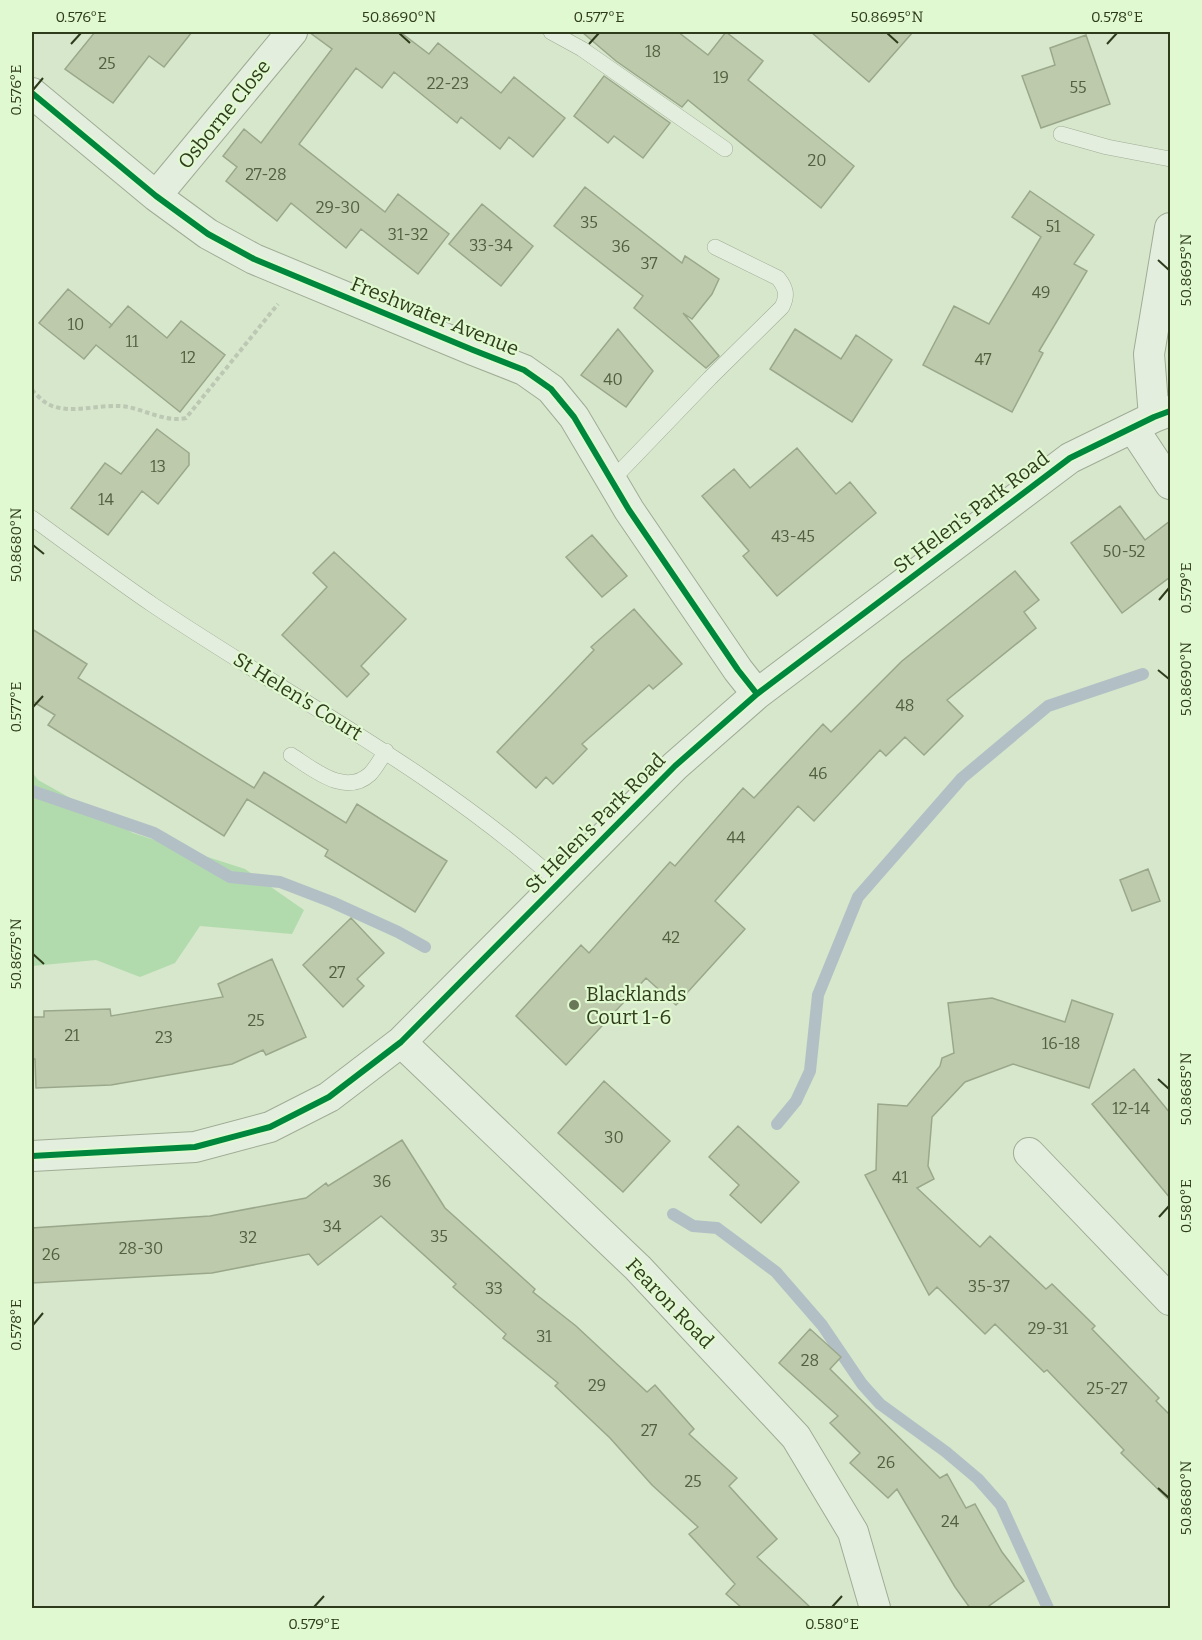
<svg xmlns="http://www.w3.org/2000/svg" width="1202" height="1640" font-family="Bitter,serif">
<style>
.green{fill:#b1dbad}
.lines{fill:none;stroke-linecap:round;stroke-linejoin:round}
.stream{stroke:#b2c0c6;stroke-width:12}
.building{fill:#bdcbac;stroke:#9ba78a;stroke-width:1.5}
.service-casing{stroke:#a0ac95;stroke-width:16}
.minor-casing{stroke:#a0ac95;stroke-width:32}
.path{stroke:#bcc7b4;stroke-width:4;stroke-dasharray:4.5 3;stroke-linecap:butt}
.service{stroke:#e4eede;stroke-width:15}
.minor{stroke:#e4eede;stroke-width:30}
.cycleway-casing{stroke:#e0f9d0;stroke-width:10}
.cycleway{stroke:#00873e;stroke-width:6}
.ticks{fill:none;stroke:#2f3c1c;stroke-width:2}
.poi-dot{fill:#697859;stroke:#e0f9d0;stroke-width:2}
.labels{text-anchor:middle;stroke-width:4.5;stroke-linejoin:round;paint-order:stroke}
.number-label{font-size:16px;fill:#526040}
.street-label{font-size:20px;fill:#2f3c1c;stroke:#e0f9d0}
.poi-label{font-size:20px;fill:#2f3c1c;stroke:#e0f9d0;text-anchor:start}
.neatline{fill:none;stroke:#2f3c1c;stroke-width:2}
.ticks-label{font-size:15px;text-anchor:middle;fill:#2f3c1c}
</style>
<rect width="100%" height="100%" fill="#d6e7cb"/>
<!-- green -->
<path class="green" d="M32 772 38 780 133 833 245 869 304 910 292 934 200 926 175 963 140 977 96 960 32 966Z"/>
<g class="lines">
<!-- stream -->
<path class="stream" d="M32 791 154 833 230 877 280 882 332 902 398 932 425 947
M777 1124 796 1101 810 1071 818 995 858 897 962 778 1048 706 1143 674
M673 1214 693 1226 717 1228 776 1272 822 1325 862 1384 880 1404 946 1452 978 1479 1001 1505 1048 1608"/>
</g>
<!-- building -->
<path class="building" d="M95 32H192L164 67 149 56 113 103 65 69Z
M309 32H400L429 54 438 43 501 93 514 77 565 118 533 157 509 137 500 149 461 117 457 123 394 72 382 88 356 68 299 144 385 212 398 194 449 234 418 274 361 229 346 248 291 203 277 221 226 181 237 167 223 156 244 129 261 143 332 49Z
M582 32H678L708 55 726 32 763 61 748 80 854 166 821 208 688 100 682 107 616 61Z
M811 32H913L869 82Z
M1086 35 1110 104 1041 128 1022 76 1055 65 1050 48Z
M604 76 670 123 643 158 614 136 608 143 574 116Z
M585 187 682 263 685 256 719 279 712 294 692 319 683 313 719 356 706 368 634 308 643 296 554 226Z
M1030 191 1094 235 1074 264 1087 271 1039 351 1043 353 1012 412 923 365 954 306 989 324 1041 237 1012 217Z
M482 204 533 246 501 286 449 244Z
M68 289 112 325 109 328 128 306 167 338 181 321 225 355 180 412 96 345 84 359 39 323Z
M618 329 653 371 626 407 581 375Z
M795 329 841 359 856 335 892 360 852 422 770 369Z
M157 429 189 453V465L158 504 142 491 108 535 71 508 105 463 121 474Z
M797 448 836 494 850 482 876 513 777 596 743 556 749 551 702 496 734 469 750 488Z
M1120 506 1145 540 1170 521V577L1122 613 1071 543Z
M592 535 627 576 602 597 566 557Z
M334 552 406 619 361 666 369 674 347 697 282 635 327 587 313 573Z
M1015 571 1039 600 1024 612 1036 628 947 700 963 716 924 755 905 737 886 756 880 750 814 821 798 806 715 901 745 929 676 1005 646 978 566 1065 516 1016 581 945 589 953 670 862 675 866 743 788 754 798 823 724 831 732 902 661Z
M634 609 682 664 653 689 649 685 582 744 587 749 553 784 546 777 536 788 497 752 594 650 591 647Z
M32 629 87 664 78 678 254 788 264 772 346 823 357 804 447 861 415 912 325 856 328 850 247 799 224 836 48 725 55 715 32 701Z
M1148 869 1160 901 1132 911 1120 880Z
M351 918 384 953 357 979 364 986 343 1007 303 965Z
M272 959 306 1037 266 1055 263 1050 232 1064 111 1085 36 1088 35 1059H32V1017H44V1011L110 1009 111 1016 223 997 218 984Z
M992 998 1065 1022 1072 1000 1113 1014 1089 1088 1013 1064 965 1082 932 1117 928 1166 934 1179 917 1188 980 1247 990 1236 1046 1289 1052 1284 1095 1326 1092 1329 1159 1398 1156 1401 1170 1415V1501L1121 1453 1124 1450 1047 1370 1044 1372 995 1324 985 1334 937 1287 929 1295 865 1175 876 1170 878 1104 907 1106 940 1066 942 1058 954 1053 948 1003Z
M1134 1069 1170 1113V1198L1092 1104Z
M604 1081 670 1141 623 1192 558 1133Z
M738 1126 799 1182 761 1223 730 1195 739 1185 709 1157Z
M402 1140 445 1208 535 1289 533 1292 576 1326 647 1392 655 1385 694 1429 689 1434 737 1478 729 1486 777 1539 757 1557 811 1608H742L726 1594 735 1584 689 1534 698 1527 652 1485 610 1438 555 1386 558 1383 503 1338 506 1334 453 1287 456 1284 381 1216 318 1265 309 1254 212 1273 32 1283V1228L210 1216 306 1198 326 1183 328 1186Z
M810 1329 841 1357 830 1369 940 1478 947 1474 966 1508 975 1504 1002 1552 1024 1581 986 1608H970L955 1587 897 1489 888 1498 850 1463 860 1453 830 1423 838 1416 779 1363Z"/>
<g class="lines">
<defs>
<path id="service" d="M551 32 582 49 725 149
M1061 134 1107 147 1170 159
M611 481 710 378 782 307C788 295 786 288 778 278L715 247
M32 518C72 547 112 577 153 605 290 697 435 771 558 882
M291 755C313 769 345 797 370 774 376 768 381 758 386 751"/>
<path id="minor" d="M32 93 156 196 208 234 254 259 473 350 524 370 551 389 574 417 629 510 738 670 757 694
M156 196 292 32
M1154 417 1149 354 1170 228
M1133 428 1170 484
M401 1042 638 1268 796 1437 853 1532 875 1608
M1029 1153 1170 1300
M32 1156 195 1147 270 1127 329 1097 401 1042 675 766 757 694 1070 458 1154 417 1170 411"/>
</defs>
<!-- service casing -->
<use href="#service" class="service-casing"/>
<!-- minor casing -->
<use href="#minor" class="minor-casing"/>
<!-- path -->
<path class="path" d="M32 390C37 395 43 402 50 405 70 414 97 405 119 406 142 407 163 423 186 418L278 304"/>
<!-- service -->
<use href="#service" class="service"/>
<!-- minor -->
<use href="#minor" class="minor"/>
<defs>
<path id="cycleway" d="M32 93 156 196 208 234 254 259 473 350 524 370 551 389 574 417 629 510 738 670 757 694
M32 1156 195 1147 270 1127 329 1097 401 1042 675 766 757 694 1070 458 1154 417 1170 411"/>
</defs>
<!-- cycleway casing -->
<use href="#cycleway" class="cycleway-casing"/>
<!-- cycleway -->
<use href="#cycleway" class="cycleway"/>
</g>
<!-- ticks -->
<path class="ticks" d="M399 33 410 43M887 33 898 43M71 44 81 33M589 44 599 33M1107 44 1117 33M33 90 43 78M1158 260 1169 270M33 545 44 554M1159 600 1169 588M1158 670 1169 679M33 707 43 696M33 954 44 964M1158 1079 1169 1089M1159 1217 1169 1206M33 1325 43 1313M1158 1488 1169 1498M314 1607 324 1596M832 1607 842 1596"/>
<!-- markers -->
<circle class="poi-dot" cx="574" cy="1005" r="6"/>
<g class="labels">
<!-- number labels -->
<g class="number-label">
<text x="653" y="57">18</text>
<text x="107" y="69">25</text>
<text x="721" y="83">19</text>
<text x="448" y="89">22-23</text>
<text x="1078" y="93">55</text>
<text x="817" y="166">20</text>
<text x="266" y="180">27-28</text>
<text x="338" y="213">29-30</text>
<text x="589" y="228">35</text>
<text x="1053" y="232">51</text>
<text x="408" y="240">31-32</text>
<text x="491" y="251">33-34</text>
<text x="621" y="252">36</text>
<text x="649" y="269">37</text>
<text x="1041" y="298">49</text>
<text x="76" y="330">10</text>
<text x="132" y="347">11</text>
<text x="188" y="363">12</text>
<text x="983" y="365">47</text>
<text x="613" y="385">40</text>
<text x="158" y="472">13</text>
<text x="106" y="505">14</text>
<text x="793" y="542">43-45</text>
<text x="1124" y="557">50-52</text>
<text x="905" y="711">48</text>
<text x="818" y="779">46</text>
<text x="736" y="843">44</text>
<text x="671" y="943">42</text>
<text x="337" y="978">27</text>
<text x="256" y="1026">25</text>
<text x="72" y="1041">21</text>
<text x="164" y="1043">23</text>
<text x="1061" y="1049">16-18</text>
<text x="1131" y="1114">12-14</text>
<text x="614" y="1143">30</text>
<text x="900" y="1183">41</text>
<text x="382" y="1187">36</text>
<text x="332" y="1232">34</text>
<text x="439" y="1242">35</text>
<text x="248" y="1243">32</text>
<text x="141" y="1254">28-30</text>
<text x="51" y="1260">26</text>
<text x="989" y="1292">35-37</text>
<text x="494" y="1294">33</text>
<text x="1048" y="1334">29-31</text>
<text x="544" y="1342">31</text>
<text x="810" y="1366">28</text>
<text x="597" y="1391">29</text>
<text x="1107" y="1394">25-27</text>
<text x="649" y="1436">27</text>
<text x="886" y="1468">26</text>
<text x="693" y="1487">25</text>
<text x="950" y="1527">24</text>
</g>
<!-- street labels -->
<g class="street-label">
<text transform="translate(224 114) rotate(-51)" y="7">Osborne Close</text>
<text transform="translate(435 316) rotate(22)" y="7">Freshwater Avenue</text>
<text transform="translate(971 512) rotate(-37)" y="7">St Helen's Park Road</text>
<text transform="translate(298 696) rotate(32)" y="7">St Helen's Court</text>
<text transform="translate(595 823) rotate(-45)" y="7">St Helen's Park Road</text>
<text transform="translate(670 1303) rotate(46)" y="7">Fearon Road</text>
</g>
<!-- poi labels -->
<g class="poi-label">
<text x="586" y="1001">Blacklands<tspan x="586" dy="23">Court 1-6</tspan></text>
</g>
</g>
<!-- border -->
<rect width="1202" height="1640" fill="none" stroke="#e0f9d0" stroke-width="66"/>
<rect x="33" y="33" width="1136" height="1574" class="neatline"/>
<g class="ticks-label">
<text x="81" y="22">0.576°E</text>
<text x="399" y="22">50.8690°N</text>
<text x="599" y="22">0.577°E</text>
<text x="887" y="22">50.8695°N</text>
<text x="1117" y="22">0.578°E</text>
<text transform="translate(16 90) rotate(-90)" y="5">0.576°E</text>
<text transform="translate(1186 270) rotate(-90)" y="5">50.8695°N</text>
<text transform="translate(16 545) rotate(-90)" y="5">50.8680°N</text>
<text transform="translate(1186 588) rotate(-90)" y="5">0.579°E</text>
<text transform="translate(1186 679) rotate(-90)" y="5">50.8690°N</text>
<text transform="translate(16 707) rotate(-90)" y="5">0.577°E</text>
<text transform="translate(16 954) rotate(-90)" y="5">50.8675°N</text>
<text transform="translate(1186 1089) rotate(-90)" y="5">50.8685°N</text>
<text transform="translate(1186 1206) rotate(-90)" y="5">0.580°E</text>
<text transform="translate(16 1325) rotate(-90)" y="5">0.578°E</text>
<text transform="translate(1186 1498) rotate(-90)" y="5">50.8680°N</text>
<text x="314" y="1629">0.579°E</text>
<text x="832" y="1629">0.580°E</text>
</g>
</svg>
